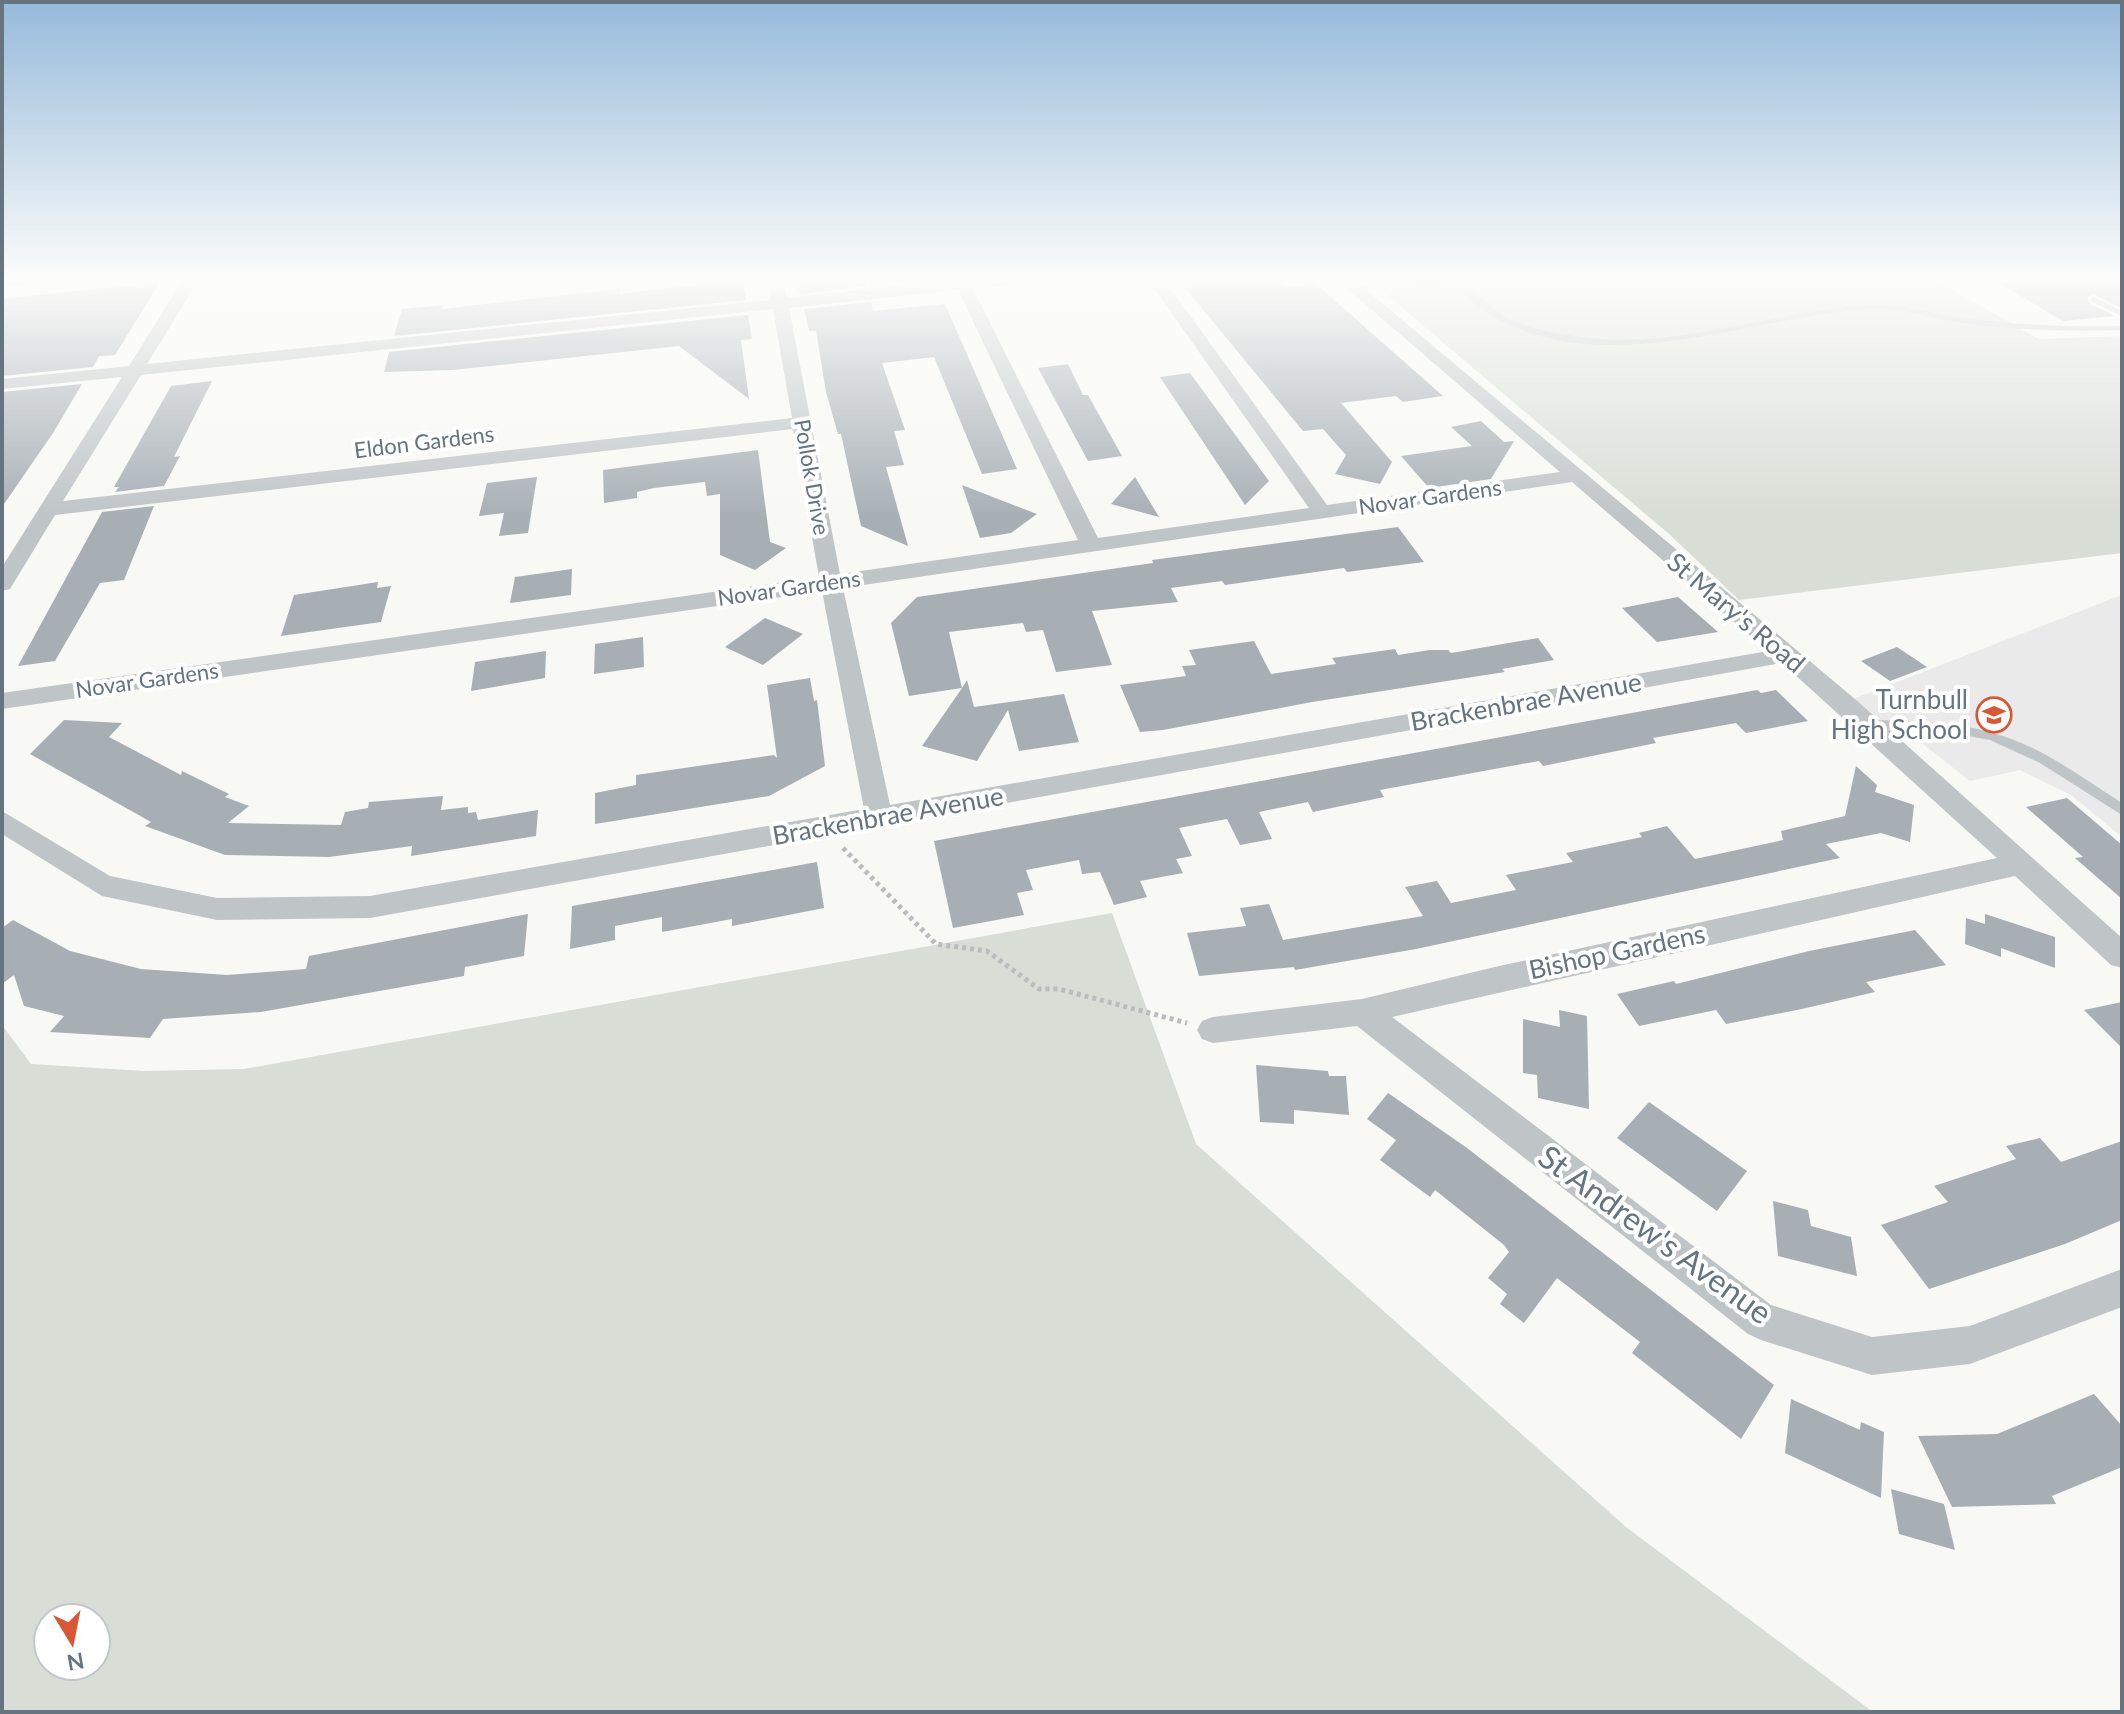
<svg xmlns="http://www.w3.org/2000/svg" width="2124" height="1714" font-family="Lato,sans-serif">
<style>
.built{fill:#e9eae9}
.green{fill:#d8ddd5;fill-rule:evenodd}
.building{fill:#a7afb5}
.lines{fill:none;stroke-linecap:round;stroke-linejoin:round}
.path{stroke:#babdbf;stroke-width:5;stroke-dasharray:4 4;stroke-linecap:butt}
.lane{fill:#bfc4c7;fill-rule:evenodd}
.street{fill:#bfc4c7;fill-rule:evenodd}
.labels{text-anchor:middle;stroke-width:8;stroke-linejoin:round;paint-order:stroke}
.far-street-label{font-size:22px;fill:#65747f;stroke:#fff}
.street-label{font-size:26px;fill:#65747f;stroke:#fff}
.poi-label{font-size:26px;fill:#65747f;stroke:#fff;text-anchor:end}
.near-street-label{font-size:32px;fill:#65747f;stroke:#fff}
</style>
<rect width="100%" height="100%" fill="#f8f8f5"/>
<!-- built -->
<path class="built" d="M2122 595V837L2071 795 2020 770 1970 781 1905 730 1886 732 1848 701Z"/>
<!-- green -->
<path class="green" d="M1367 278H1932L2039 339 2122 336V553L1739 600 1669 534Z
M1112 913 1196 1144 1626 1527 1873 1712H2V1025L31 1064 144 1071 244 1069ZM48 1618H96V1666H48Z"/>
<!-- building -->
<path class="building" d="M742 278 746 300 394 336 402 309 443 305 442 309 620 289V294Z
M796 278H864L866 286 800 294Z
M1177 278H1278L1285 286 1315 283 1443 396 1403 402 1396 396 1341 403 1392 462 1380 484 1335 474 1346 455 1323 429 1303 431Z
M2037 278H2122V308L2093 294 2087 298 2090 304 2115 316 2063 321 1997 282Z
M160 282 115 355 99 356 93 367 2 376V299Z
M871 302 873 311 945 304 1017 469 982 474 934 357 882 363 905 430 894 431 904 465 886 467 908 546 861 526 841 434H838L826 392 816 331H809L804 309Z
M748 315 752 339 741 340 749 399 679 346 453 370 384 372 389 352Z
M1068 364 1083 395H1088L1122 456 1088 461 1038 368Z
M1190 373 1269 481 1245 505 1160 377Z
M212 381 174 457 180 456 164 486 115 492 119 487H114L171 386Z
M82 384 53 433 2 507V392Z
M1481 421 1504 442 1514 441 1491 479 1429 488 1401 456 1472 446 1451 427Z
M758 450 770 542 786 548 755 570 720 555V494L707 496 705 482 654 488 637 492V498L604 503 603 470Z
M537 477 528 533 499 536 504 513 479 516 487 483Z
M1135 477 1159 517 1111 504Z
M962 485 1037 514 1011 533 980 538Z
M154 506 124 580 100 583 55 661 18 666 102 512Z
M1398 527 1424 562 1347 572 1344 568 1225 585 1222 581 1171 588 1178 602 1092 611 1112 665 1056 672 1043 630 1026 632 1023 623 949 632 962 688 967 680 974 707 1064 694 1079 742 1019 751 1008 710 977 761 922 746 962 688 909 696 891 623 917 597 1153 563 1152 560Z
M572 569 571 595 510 603 515 577Z
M378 582 377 588 391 586 381 622 281 636 294 595Z
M1678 597 1718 632 1657 642 1622 608Z
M765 618 803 634 763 665 725 647Z
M643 637 644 667 594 674 595 644Z
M1538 638 1554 660 1502 669 1505 672 1312 702 1163 730 1140 732 1120 685 1186 676 1182 666 1196 665 1189 650 1254 641 1271 674 1336 664 1332 658 1395 649 1398 655 1430 650H1448L1451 653Z
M1897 647 1927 667 1890 681 1861 661Z
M546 651 545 678 471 691 475 662Z
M810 678 814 701 817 700 825 766 769 796 595 824V793L636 785V775L774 755 777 758 767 685Z
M1757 690 1761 693 1776 690 1808 721 1746 733 1736 723 1653 738 1656 743 1543 766 1539 761 1380 790 1384 797 1313 812 1308 802 1259 812 1272 839 1240 845 1227 819 1179 828 1192 856 1176 859 1183 873 1140 881 1147 897 1114 905 1100 872 1082 874 1079 860 1026 870 1033 890 1017 893 1024 915 953 928 934 841Z
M64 720 122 723 109 737 181 775 182 771 229 794 225 797 249 806 228 823 341 825 345 812 368 808 369 802 443 796 441 810 468 807V813L476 812 478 820 538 810 536 836 411 856 412 846 329 857 225 855 145 826 151 822 30 754Z
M1856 766 1877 785 1875 792 1914 805 1910 842 1881 833 1826 844 1840 858 1416 949 1295 970 1294 967 1199 976 1187 933 1246 926 1240 908 1269 904 1283 940 1423 916 1405 887 1437 881 1451 903 1516 890 1506 875 1573 862 1566 853 1642 837 1639 833 1667 826 1695 859 1783 840 1781 831 1845 816Z
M2067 798 2122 845V899L2075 858 2083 857 2026 807Z
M817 862 824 908 732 926V919L662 932V917L615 926V940L570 949 572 906Z
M528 914 524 956 465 967 464 976 261 1012 163 1019 150 1038 50 1032 64 1016 24 1006 14 975 2 984V928L13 920 70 951 141 969 227 975 306 969 309 956Z
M1985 914 2055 937V968L2001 948V957L1965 944 1966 918 1985 924Z
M1915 930 1946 965 1866 982 1875 992 1802 1009 1726 1024 1716 1010 1639 1026 1617 994 1674 981 1676 984 1809 951Z
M2122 1002V1048L2084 1010Z
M1559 1010 1587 1016 1589 1109 1538 1098 1537 1075 1523 1073V1019L1560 1027Z
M1256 1065 1328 1071 1329 1076H1346L1349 1115 1294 1110V1124L1260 1122Z
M1388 1093 1467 1148 1774 1385 1741 1439 1632 1353 1640 1342 1557 1278 1524 1323 1500 1304 1507 1294 1488 1278 1509 1252 1504 1245 1435 1190 1430 1197 1380 1160 1396 1140 1367 1119Z
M1649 1102 1747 1171 1717 1211 1617 1138Z
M2040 1138 2061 1162 2122 1141V1220L2065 1244 1929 1289 1881 1225 1948 1202 1934 1186 2016 1159 2006 1146Z
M1773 1201 1808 1210 1811 1226 1851 1237 1857 1276 1778 1256Z
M2094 1394 2122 1426V1467L2052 1496 2056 1504 1952 1507 1918 1436 1997 1434Z
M1791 1399 1860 1430 1861 1422 1884 1432 1881 1498 1785 1453Z
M1891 1489 1944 1504 1955 1550 1899 1534Z"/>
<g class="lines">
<!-- path -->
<path class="path" d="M843 848 936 944 987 951 1039 989H1059L1187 1023"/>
<!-- lane -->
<path class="lane" d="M1439 278C1443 278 1447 277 1451 278 1462 281 1494 311 1510 319 1537 332 1569 336 1599 339 1692 346 1782 308 1875 305 1905 304 1935 314 1965 318 2017 325 2069 327 2122 326V330C2069 332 2016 330 1964 323 1934 319 1904 308 1874 309 1756 315 1621 376 1507 324 1485 314 1466 296 1447 281L1356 290 1352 288 1356 286Z
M2094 297 2122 311V316L2091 301 2090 299Z
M1866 720C1916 721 1967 721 2014 740 2053 755 2087 781 2122 803V815L2040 763 1990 740 1946 732 1862 727 1860 724 1862 721Z"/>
<!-- street -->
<path class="street" d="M2 278H59L51 283 2 287Z
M184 278H200L147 364 771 300 768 278H782L787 298 963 279 1037 278 1030 283 973 289 1098 538 1309 508 1147 278H1163L1327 505 1560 472 1335 278H1352L1855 699 2122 938V968L2111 965 2015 876 1392 1017 1771 1305 1872 1337 1970 1326 2122 1269V1307L1970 1364 1872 1375 1761 1340 1748 1334 1357 1026 1213 1043 1202 1039 1197 1030 1202 1021 1213 1017 1362 999 1499 966 1997 858 1782 663 370 918 217 920 102 896 2 834V811L110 876 217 898 370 896 864 809 822 591 2 709V693L819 577 793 429 55 515 10 589 2 591V567L122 377 2 389V379L129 366ZM958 290 1078 540 840 574 789 308ZM773 309 792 418 63 501 141 375ZM1572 482 1768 651 890 805 843 588Z"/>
</g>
<!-- sky -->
<linearGradient id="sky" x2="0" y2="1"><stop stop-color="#95badb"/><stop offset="0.54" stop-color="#fcfcfa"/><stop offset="1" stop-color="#fcfcfa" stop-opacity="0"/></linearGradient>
<rect width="2124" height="518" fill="url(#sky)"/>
<!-- icons -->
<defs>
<symbol id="school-ring" viewBox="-11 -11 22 22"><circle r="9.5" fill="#fff" stroke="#da5734" stroke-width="1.5"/><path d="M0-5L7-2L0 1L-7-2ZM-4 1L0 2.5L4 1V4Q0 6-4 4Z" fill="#da5734"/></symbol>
</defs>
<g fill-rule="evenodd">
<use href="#school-ring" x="1974" y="695" width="40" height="40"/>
</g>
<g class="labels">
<!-- far-street labels -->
<g class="far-street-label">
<text transform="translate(424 442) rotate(-7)" y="8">Eldon Gardens</text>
<text transform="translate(812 477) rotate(80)" y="8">Pollok Drive</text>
<text transform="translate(1430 497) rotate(-8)" y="8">Novar Gardens</text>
<text transform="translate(789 588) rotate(-8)" y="8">Novar Gardens</text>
<text transform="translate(147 680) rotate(-8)" y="8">Novar Gardens</text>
</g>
<!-- street labels -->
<g class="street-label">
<text transform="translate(1736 613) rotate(40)" y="9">St Mary's Road</text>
<text transform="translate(1526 702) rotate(-10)" y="9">Brackenbrae Avenue</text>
<text transform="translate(888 816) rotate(-10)" y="9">Brackenbrae Avenue</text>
<text transform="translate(1617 952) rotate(-12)" y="9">Bishop Gardens</text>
</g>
<!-- poi labels -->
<g class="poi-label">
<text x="1968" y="709">Turnbull<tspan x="1968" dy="30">High School</tspan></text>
</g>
<!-- near-street labels -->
<g class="near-street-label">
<text transform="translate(1655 1235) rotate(36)" y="11">St Andrew's Avenue</text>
</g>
</g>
<!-- border -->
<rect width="2124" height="1714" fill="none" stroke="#65747f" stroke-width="8"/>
<!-- north arrow -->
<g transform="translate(72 1642) rotate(170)"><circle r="38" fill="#ffffff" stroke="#c1c7cc" stroke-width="2"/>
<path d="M0-6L14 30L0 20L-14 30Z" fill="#da5734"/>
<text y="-12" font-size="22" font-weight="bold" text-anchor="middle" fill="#65747f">N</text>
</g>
</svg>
